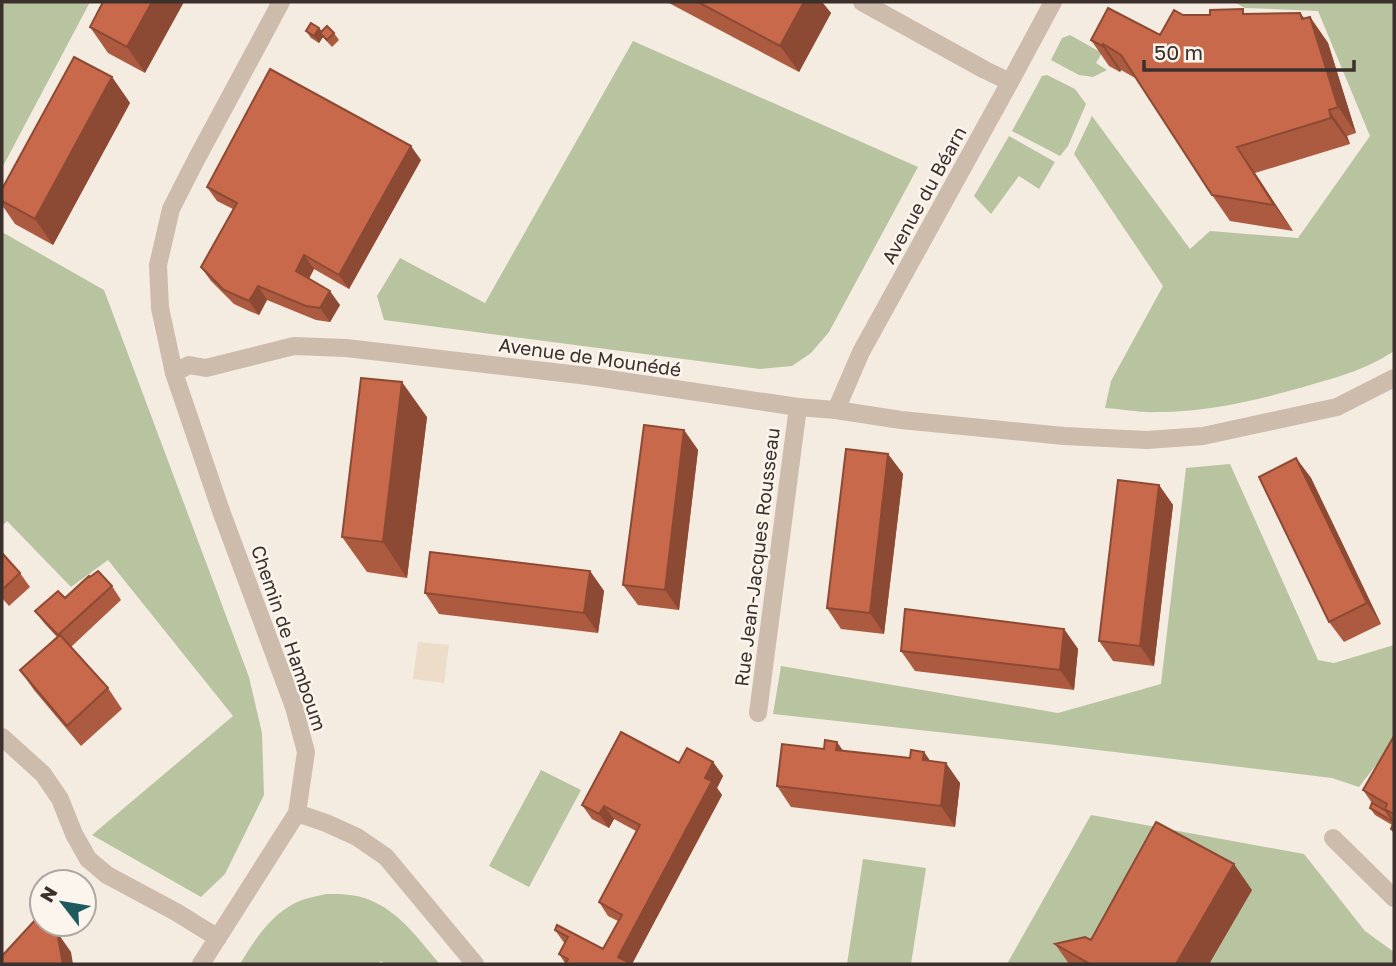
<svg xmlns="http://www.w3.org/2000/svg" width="1396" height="966" font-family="'Golos Text',sans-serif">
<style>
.green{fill:#b8c4a0}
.plaza{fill:#ecdcc8}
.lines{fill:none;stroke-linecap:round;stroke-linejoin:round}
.minor{stroke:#cdbbac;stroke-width:18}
.tertiary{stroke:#cdbbac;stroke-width:18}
.wall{fill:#ac5a40}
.shaded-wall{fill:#8c4a34}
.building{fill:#c8694b;stroke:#8c4a34;stroke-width:2}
.labels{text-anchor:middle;stroke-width:5;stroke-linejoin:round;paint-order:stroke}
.street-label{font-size:19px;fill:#3b302b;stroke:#fbf5ee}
</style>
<rect width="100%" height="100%" fill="#f4ebe1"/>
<!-- green -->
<path class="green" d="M2 2H90L2 168Z
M1234 2H1394V351C1364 371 1334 378 1300 388 1253 401 1207 412 1158 412 1141 413 1123 409 1105 408L1111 381 1163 286 1074 154 1092 116 1190 249 1210 231 1298 238 1370 136 1318 11 1245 8Z
M1070 35 1102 53 1096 63 1107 70 1093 77 1079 75 1051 60 1062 38Z
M633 41 918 167 829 332 811 353 792 366 760 369 384 320 377 296 400 258 485 303Z
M1047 75 1075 89 1086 104 1068 146 1060 156 1012 131 1042 76Z
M1009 136 1055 162 1039 189 1019 176 991 214 974 196Z
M2 232 104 290 249 677 262 733 264 795 225 874 201 897 92 835 233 716 108 560 71 587 7 521 2 526Z
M1230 464 1318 660 1334 663 1394 645V742L1359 787 1332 778 1056 745 773 714 781 666 1058 713 1161 684 1186 468Z
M541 770 581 790 529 887 489 866Z
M1091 815 1304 854 1365 931 1394 952V964H1007Z
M863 859 926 868 911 964H847Z
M326 894C340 894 356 894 370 900 399 912 418 938 438 962L436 964H385L381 961 377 964H240C256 938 274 909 305 899 311 897 319 896 326 894Z"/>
<!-- plaza -->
<path class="plaza" d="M418 642 449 645 444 683 413 679Z"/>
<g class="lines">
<!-- minor -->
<path class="minor" d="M862 2 985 70 1010 82
M174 373 221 511 294 707 306 752 297 813 201 964
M836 410 861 352 1010 82 1053 2
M758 713 798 407
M2 737 43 774 60 799 74 834 88 859 107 875 176 912 218 938
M297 813 326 823 357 837 386 857 475 964
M1333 838 1394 898"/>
<!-- tertiary -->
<path class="tertiary" d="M281 2 197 158 171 209 158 265 160 308 174 373 189 365 206 368 294 346 346 348 588 376 798 407 836 410 901 420 1064 436 1147 440 1203 436 1337 407 1394 378"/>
</g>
<!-- wall -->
<path class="wall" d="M103 2 145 73 108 53 90 27Z
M667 2H822L831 13 799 72Z
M1300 13 1305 19 1310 17 1328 43 1356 133 1347 136 1350 144 1255 173 1293 231 1230 221 1212 195 1137 79 1121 70 1120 72 1109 66 1091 40 1160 35 1183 15Z
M319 28 322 31 334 33 339 40 332 47 323 37 319 43 311 38 306 31Z
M112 77 130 103 53 245 15 224 2 205V189Z
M421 160 349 289 314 269 309 279 340 305 330 322 316 320 267 300 259 315 249 311 234 304 211 281 201 267 233 209 217 201 207 187Z
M427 417 407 578 367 572 342 537Z
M684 430 698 450 679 610 638 605 623 585Z
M888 454 903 474 884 634 841 629 827 608Z
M1296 458 1311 478 1381 624 1344 642 1329 622Z
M1159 485 1173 505 1154 666 1113 661 1099 641Z
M2 553 20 573 30 587 9 606 2 598Z
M590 571 604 591 598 633 439 614 425 593Z
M112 586 121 600 71 647 108 688 122 709 81 746 34 690 20 670 57 637 45 624 35 611 65 598Z
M1064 629 1078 649 1074 690 915 671 901 651Z
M1394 736V834L1391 829 1392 825 1375 815 1370 808 1372 803 1363 790Z
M844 751 910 758 924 752 930 761 960 783 955 827 791 807 777 786Z
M713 762 723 776 717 788 722 795 632 964 565 963 559 954 565 944 555 930 603 949 618 921 608 916 599 902 636 831 614 819 609 828 592 819 582 805 679 763Z
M1252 890 1209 964H1069L1055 944 1091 940Z"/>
<!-- shaded-wall -->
<path class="shaded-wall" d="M152 2H184L145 73 127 47Z
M804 2H822L831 13 799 72 780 46Z
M1300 13 1314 32 1310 17 1328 43 1356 133 1338 107Z
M319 28 324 35 320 33 323 37 319 43 314 36Z
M1103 44 1121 70 1120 72 1102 46Z
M112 77 130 103 53 245 35 219Z
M1329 110 1347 136 1350 144 1331 118Z
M411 146 421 160 349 289 339 275Z
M1237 147 1255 173 1293 231 1274 205Z
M304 255 314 269 305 285 296 271Z
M258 286 267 300 259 315 249 301Z
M330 291 340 305 330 322 320 308Z
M402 382 427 417 407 578 383 542Z
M684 430 698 450 679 610 665 590Z
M888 454 903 474 884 634 870 613Z
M1296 458 1311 478 1381 624 1367 603Z
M1159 485 1173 505 1154 666 1140 646Z
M590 571 604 591 598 633 584 613Z
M1064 629 1078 649 1074 690 1060 670Z
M837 742 851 762 836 750Z
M924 752 938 772 923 760Z
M713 762 723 776 717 788 722 795 632 964 618 957Z
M946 763 960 783 955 827 941 806Z
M604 806 614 819 609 828 599 814Z
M1234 864 1252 890 1209 964H1176Z
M57 932 71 952 73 964H63Z"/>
<!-- building -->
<path class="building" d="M103 2H152L127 47 90 27Z
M698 2H804L780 46Z
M1108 8 1160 35 1174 10 1183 15H1210V10L1243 9V14L1300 13 1302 19 1310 17 1338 107 1329 110 1331 118 1237 147 1274 205 1212 195 1121 55 1103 44 1102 46 1091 40Z
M311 23 319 28 314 36 306 31Z
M327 26 334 33 327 40 320 33Z
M74 57 112 77 35 219 2 201V189Z
M270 69 411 146 339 275 304 255 296 271 330 291 320 308 306 306 258 286 249 301 224 290 201 267 237 203 207 187Z
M361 378 402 382 383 542 342 537Z
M644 425 684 430 665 590 623 585Z
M846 449 888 454 870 613 827 608Z
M1296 458 1367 603 1329 622 1259 477Z
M1118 480 1159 485 1140 646 1099 641Z
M430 552 590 571 584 613 425 593Z
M2 553 20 573 2 590Z
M98 571 112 586 58 635 35 611 58 591 65 598 89 576 90 577Z
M905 609 1064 629 1060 670 901 651Z
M60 635 108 688 67 726 20 670Z
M621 732 679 763 687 748 713 762 705 778 712 781 618 957 632 964H565L568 959 559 954 568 937 555 930 557 925 603 949 622 915 599 902 640 825 604 806 599 814 582 805Z
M1394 736V814L1385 809 1387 804 1363 790Z
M825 740 837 742 836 750 910 758 911 750 924 752 923 760 946 763 941 806 777 786 782 744 824 749Z
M1372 803 1386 811 1394 822 1370 808Z
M1156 822 1234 864 1176 964H1090L1055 944 1085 937 1091 940Z
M1394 822V831L1391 829Z
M37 918 52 933 57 932 63 964H2V956Z"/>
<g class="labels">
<!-- street labels -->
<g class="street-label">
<text transform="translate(924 195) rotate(-61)" y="7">Avenue du Béarn</text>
<text transform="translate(590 357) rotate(8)" y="7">Avenue de Mounédé</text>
<text transform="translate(757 557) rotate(-83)" y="7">Rue Jean-Jacques Rousseau</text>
<text transform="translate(289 638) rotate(71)" y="7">Chemin de Hamboum</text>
</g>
</g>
<!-- border -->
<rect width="1396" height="966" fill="none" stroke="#3b302b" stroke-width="7"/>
<!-- north arrow -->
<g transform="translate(63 903) rotate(301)"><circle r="33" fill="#fbf5ee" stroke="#aea6a0" stroke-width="2"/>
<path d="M0-5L12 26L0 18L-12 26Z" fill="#1f5a5e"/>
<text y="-10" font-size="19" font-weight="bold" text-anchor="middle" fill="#3b302b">N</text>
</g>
<!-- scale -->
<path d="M1144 60v10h210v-10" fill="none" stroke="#3b302b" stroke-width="3.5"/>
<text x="1154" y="60" font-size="21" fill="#3b302b" stroke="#fbf5ee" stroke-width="5" paint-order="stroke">50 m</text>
</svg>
